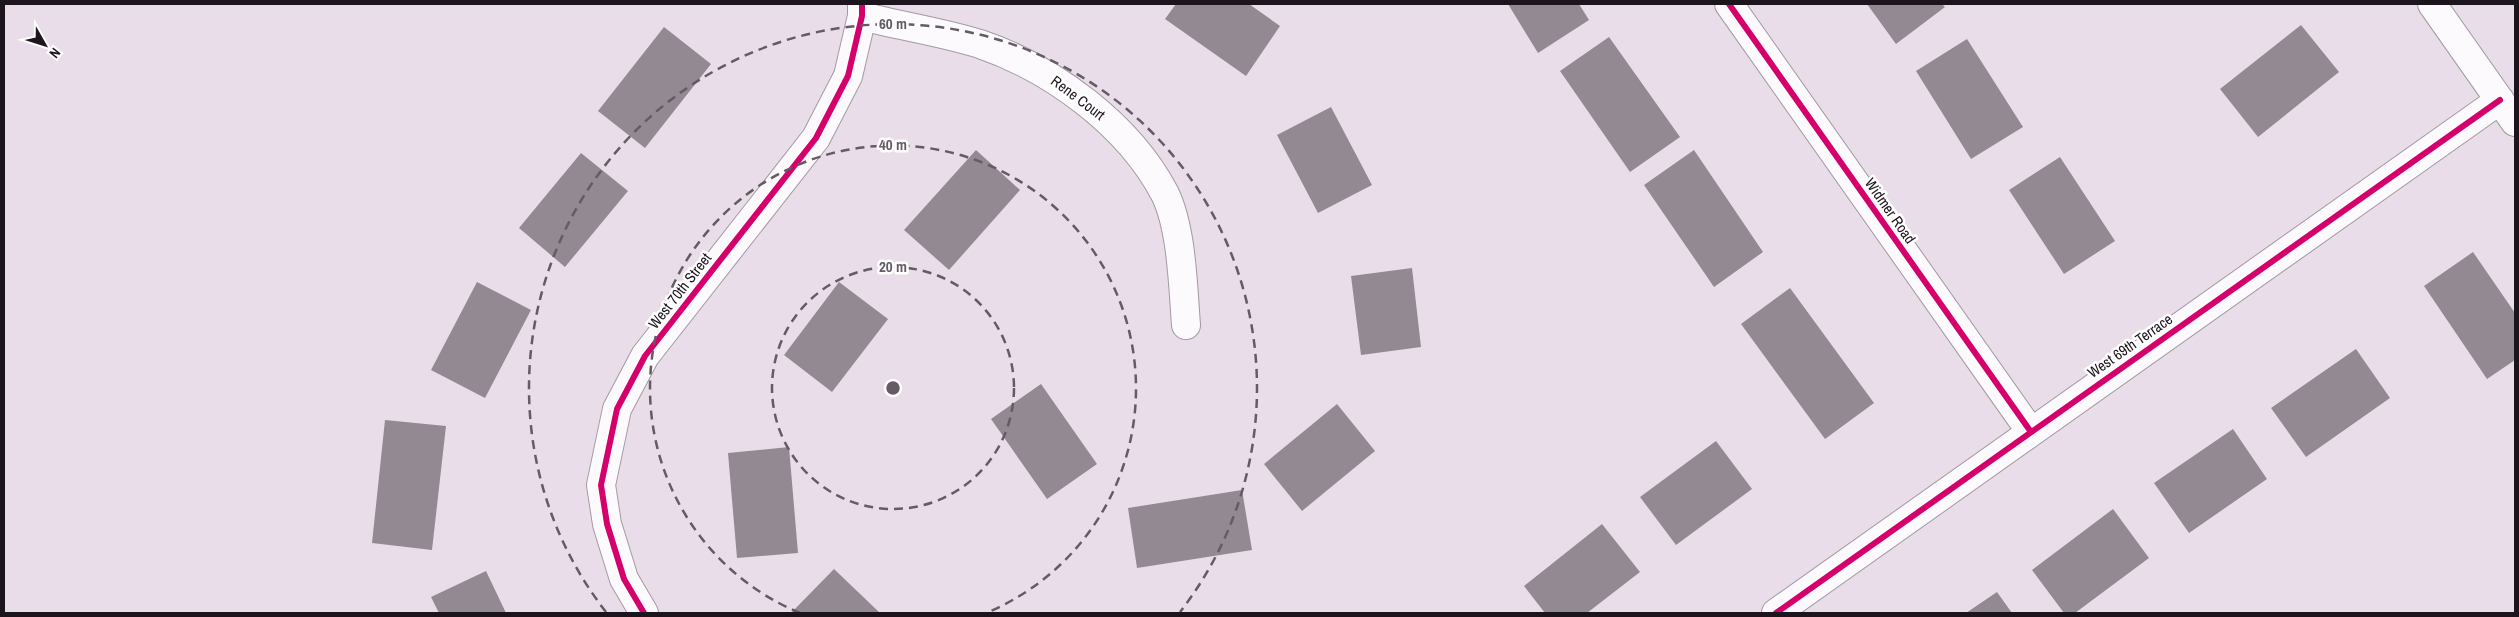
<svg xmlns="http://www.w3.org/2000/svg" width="2519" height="617" font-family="'Archivo Narrow',sans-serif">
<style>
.building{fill:#938993}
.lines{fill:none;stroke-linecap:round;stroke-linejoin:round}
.minor-casing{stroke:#a399a3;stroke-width:30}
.minor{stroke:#fcfafc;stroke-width:28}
.cycleway-casing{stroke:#fff;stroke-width:9}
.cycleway{stroke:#d6006c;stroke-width:6}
.ring{fill:none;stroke:#645b64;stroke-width:2.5;stroke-dasharray:9 6}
.labels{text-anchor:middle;stroke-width:5;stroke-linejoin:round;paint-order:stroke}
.street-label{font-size:15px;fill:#1d151d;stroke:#fff}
.centre{fill:#645b64;stroke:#fff;stroke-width:2.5}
.ring-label{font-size:15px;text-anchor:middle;font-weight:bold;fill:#645b64;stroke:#fff;stroke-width:5;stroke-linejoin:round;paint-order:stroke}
</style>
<rect width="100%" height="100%" fill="#e9dde9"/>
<!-- building -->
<path class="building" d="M1176 4H1249L1280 26 1246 76 1165 19Z
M1508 4H1579L1589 20 1538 53Z
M1867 4H1942L1945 7 1896 44Z
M2301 25 2339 72 2258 137 2220 89Z
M664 27 711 64 645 148 598 111Z
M1609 37 1680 137 1630 172 1560 71Z
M1967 39 2023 127 1971 159 1916 71Z
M1331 107 1372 185 1318 213 1277 135Z
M976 150 1020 190 949 270 904 230Z
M1694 150 1763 252 1714 287 1644 185Z
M581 153 628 191 565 267 519 228Z
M2060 157 2115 241 2064 274 2009 190Z
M2473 252 2515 313V360L2487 379 2424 286Z
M1412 268 1421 347 1361 355 1351 276Z
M477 282 531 310 485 398 431 370Z
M839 282 888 319 832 392 784 355Z
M1790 288 1874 403 1825 439 1741 324Z
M2356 349 2390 398 2306 457 2271 408Z
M1041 384 1097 464 1047 499 991 419Z
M1337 404 1375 451 1302 511 1264 464Z
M385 420 446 426 432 550 372 543Z
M2233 429 2267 479 2189 533 2154 483Z
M1716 441 1752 489 1676 545 1640 497Z
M789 447 798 553 737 558 728 453Z
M1242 490 1252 550 1137 568 1128 508Z
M2113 509 2149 558 2075 613H2064L2032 570Z
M1602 524 1640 572 1587 613H1545L1524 586Z
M834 569 880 613H791Z
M486 571 506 613H439L431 597Z
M1997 592 2012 613H1966Z"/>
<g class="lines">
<defs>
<path id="minor" d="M1729 4 2031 432
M2432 4 2515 122
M862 16C900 26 942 32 980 44 1053 69 1129 125 1165 194 1182 229 1183 287 1186 325
M644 613 624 579 607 524 601 485 617 409 645 356 816 138 848 76 862 16V4
M1776 613 2500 100"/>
</defs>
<!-- minor casing -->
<use href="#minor" class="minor-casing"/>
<!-- minor -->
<use href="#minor" class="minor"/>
<defs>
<path id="cycleway" d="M1729 4 2031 432
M644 613 624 579 607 524 601 485 617 409 645 356 816 138 848 76 862 16V4
M1776 613 2500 100"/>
</defs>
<!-- cycleway casing -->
<use href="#cycleway" class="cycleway-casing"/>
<!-- cycleway -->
<use href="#cycleway" class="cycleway"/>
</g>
<!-- distance rings -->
<g class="ring">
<circle cx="893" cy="388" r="121"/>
<path d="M800 613A243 243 0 1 1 986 613"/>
<path d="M606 612A364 364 0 1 1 1180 612"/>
</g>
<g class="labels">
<!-- street labels -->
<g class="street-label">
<text transform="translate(1078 98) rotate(37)" y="5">Rene Court</text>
<text transform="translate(1890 211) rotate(55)" y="5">Widmer Road</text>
<text transform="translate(680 291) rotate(-52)" y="5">West 70th Street</text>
<text transform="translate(2130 346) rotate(-35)" y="5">West 69th Terrace</text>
</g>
</g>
<circle cx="893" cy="388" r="8" class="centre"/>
<g class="ring-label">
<text x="893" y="29">60 m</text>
<text x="893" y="150">40 m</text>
<text x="893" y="272">20 m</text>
</g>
<!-- border -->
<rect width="2519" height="617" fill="none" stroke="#1d151d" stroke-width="10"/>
<!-- north arrow -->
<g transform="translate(45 45) rotate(129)" stroke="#ffffff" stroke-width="4" paint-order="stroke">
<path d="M0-4L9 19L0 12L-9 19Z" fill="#1d151d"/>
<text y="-8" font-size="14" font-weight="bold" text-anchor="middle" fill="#1d151d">N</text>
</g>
</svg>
